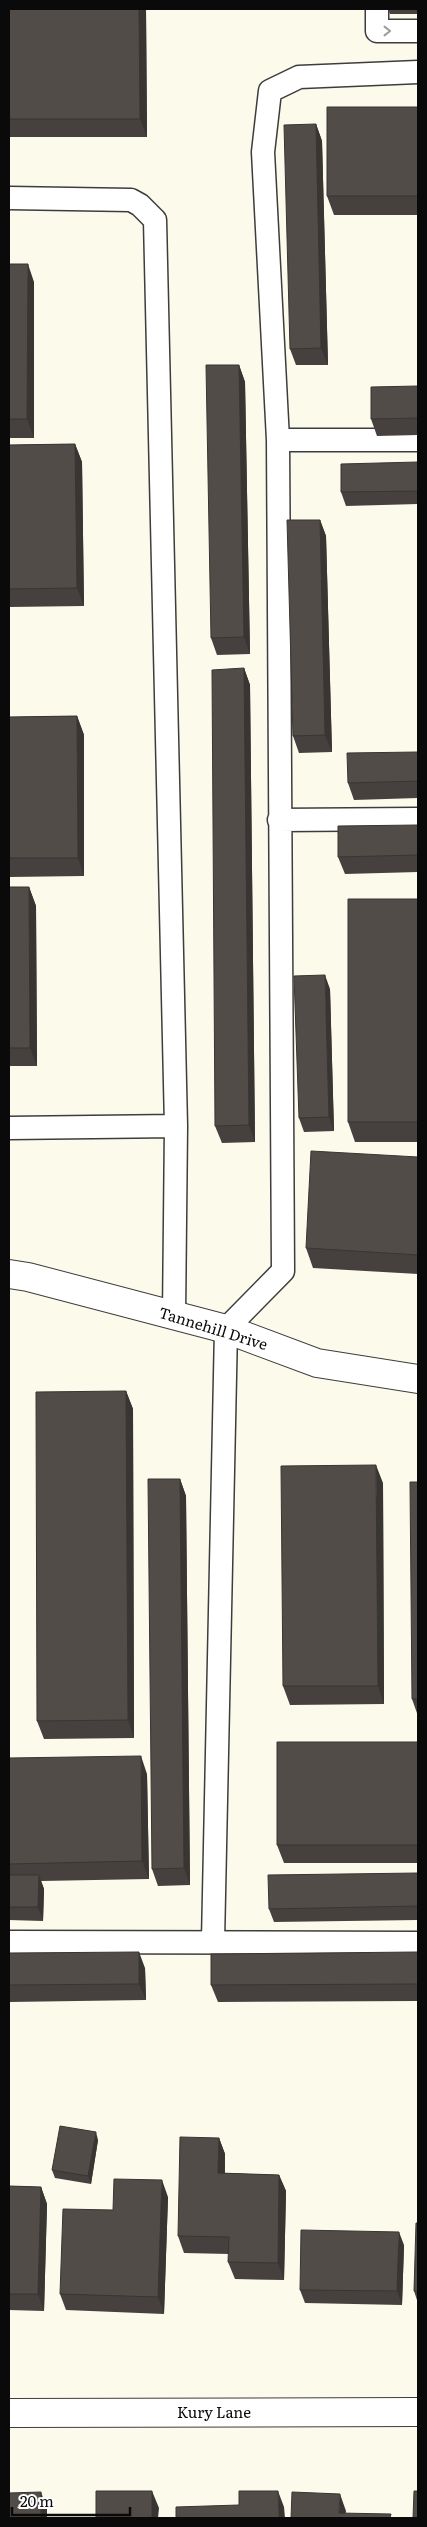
<svg xmlns="http://www.w3.org/2000/svg" width="427" height="2527" font-family="Literata,serif">
<style>
.lines{fill:none;stroke-linecap:round;stroke-linejoin:round}
.lane-casing{stroke:#3d3d3d;stroke-width:25}
.street-casing{stroke:#3d3d3d;stroke-width:30}
.lane{stroke:#fff;stroke-width:22}
.street{stroke:#fff;stroke-width:28}
.wall{fill:#46413e}
.shaded-wall{fill:#393532}
.building{fill:#514c48;stroke:#393532}
.oneway{stroke:#9d9d9d}
.labels{text-anchor:middle;stroke-width:5;stroke-linejoin:round;paint-order:stroke}
.street-label{font-size:15px;fill:#0a0a0a;stroke:#fff}
</style>
<rect width="100%" height="100%" fill="#fcfaea"/>
<g class="lines">
<defs>
<path id="lane" d="M377 9V31H418
M9 198 131 200 140 205 155 220 176 1126 9 1128
M278 440H418
M279 820 418 819
M174 1316 176 1126
M213 1941 226 1329 283 1271 278 440 263 152 270 91 299 77 418 72
M9 1942 418 1943"/>
<path id="street" d="M9 1274 28 1277 226 1329 317 1363 418 1379
M9 2413 418 2412"/>
</defs>
<!-- lane casing -->
<use href="#lane" class="lane-casing"/>
<!-- street casing -->
<use href="#street" class="street-casing"/>
<!-- lane -->
<use href="#lane" class="lane"/>
<!-- street -->
<use href="#street" class="street"/>
</g>
<!-- wall -->
<path class="wall" d="M9 9H146L147 137H9Z
M388 9H418V14H390Z
M418 107V215H334L327 196Z
M316 124 322 141 328 365H296L290 349Z
M9 264 34 282V438H9Z
M239 365 245 382 250 654 217 655 211 638Z
M418 386V435L377 436 371 419Z
M75 444 82 462 84 606 9 607V445Z
M418 462V504L346 506 341 492Z
M320 520 326 536 332 752 299 753 293 736Z
M244 668 250 685 255 1142 222 1143 215 1126Z
M77 716 84 735V876L9 877V717Z
M418 752V798L354 800 348 783Z
M418 825V872L345 874 338 857Z
M9 887H29L36 906 37 1066H9Z
M418 899V1142H355L348 1122Z
M330 989 334 1131 304 1132 299 1118Z
M418 1157V1274L313 1268 306 1248Z
M126 1391 133 1409 134 1738 44 1739 37 1721Z
M180 1479 186 1496 190 1885 158 1886 152 1869Z
M418 1482V1716L412 1699Z
M383 1483 384 1704 290 1705 283 1686Z
M418 1742V1863H284L277 1845Z
M9 1758 147 1774 149 1879 41 1881 44 1889 43 1921 9 1920Z
M418 1873V1920L274 1922 269 1909Z
M418 1952V2001L218 2002 211 1985Z
M9 1953 145 1968 146 2000 9 2002Z
M219 2138 225 2154V2173L279 2175 286 2191 284 2280 235 2279 228 2262 229 2254 184 2253 178 2236Z
M98 2140 91 2184 55 2178 52 2170Z
M9 2186 41 2187 47 2204 44 2311 9 2310Z
M168 2197 164 2314 66 2310 60 2294 113 2210Z
M418 2223V2303L414 2291Z
M404 2245 402 2305 305 2303 300 2290Z"/>
<!-- shaded-wall -->
<path class="shaded-wall" d="M139 9H146L147 137 140 119Z
M316 124 322 141 328 365 321 348Z
M28 264 34 282V438L27 419Z
M239 365 245 382 250 654 244 637Z
M75 444 82 462 84 606 77 588Z
M320 520 326 536 332 752 325 735Z
M244 668 250 685 255 1142 249 1125Z
M77 716 84 735V876L78 858Z
M29 887 36 906 37 1066 30 1048Z
M325 975 330 989 334 1131 329 1117Z
M126 1391 133 1409 134 1738 128 1720Z
M376 1465 383 1483 384 1704 378 1686Z
M180 1479 186 1496 190 1885 184 1868Z
M141 1756 147 1774 149 1879 142 1861Z
M39 1875 44 1889 43 1921 38 1907Z
M139 1952 145 1968 146 2000 139 1984Z
M96 2132 98 2140 91 2184 88 2176Z
M219 2138 225 2154 224 2190 218 2173Z
M279 2175 286 2191 284 2280 278 2263Z
M162 2180 168 2197 164 2314 158 2297Z
M41 2187 47 2204 44 2311 38 2294Z
M399 2232 404 2245 402 2305 397 2291Z
M152 2491 159 2508 158 2518H152Z
M278 2491 284 2507 285 2518H279Z
M41 2492 47 2509V2518H41Z
M340 2494 346 2511 345 2518 339 2513Z"/>
<!-- building -->
<path class="building" d="M9 9H139L140 119H9Z
M327 107H418V196H327Z
M316 124 321 348 290 349 284 125Z
M9 264H28L27 419H9Z
M206 365H239L244 637 211 638Z
M418 386V418L371 419V387Z
M75 444 77 588 9 589V445Z
M418 462V491L341 492V464Z
M287 520H320L325 735 293 736Z
M244 668 249 1125 215 1126 212 670Z
M77 716 78 858H9V717Z
M418 752V781L348 783 347 753Z
M418 825V855L338 857V826Z
M9 887H29L30 1048H9Z
M348 899H418V1122H348Z
M325 975 329 1117 299 1118 294 976Z
M311 1151 418 1157V1255L306 1248Z
M126 1391 128 1720 37 1721 36 1392Z
M376 1465 378 1686H283L281 1466Z
M148 1479H180L184 1868 152 1869Z
M410 1482H418V1699H412Z
M277 1742H418V1845H277Z
M141 1756 142 1861 9 1864V1758Z
M418 1873V1906L269 1909 268 1875Z
M9 1875H39L38 1907H9Z
M139 1952V1984L9 1985V1953Z
M418 1952V1984L211 1985V1954Z
M60 2126 96 2132 88 2176 52 2170Z
M180 2137 219 2138 218 2173 279 2175 278 2263 228 2262 229 2237 178 2236Z
M114 2179 162 2180 158 2297 60 2294 63 2209 113 2210Z
M9 2186 41 2187 38 2294H9Z
M416 2223H418V2291H414Z
M301 2230 399 2232 397 2291 300 2290Z
M96 2491H152V2518H96Z
M239 2491H278L279 2518H176V2507L239 2505Z
M414 2491H418V2518H413Z
M41 2492V2518H9V2493Z
M292 2492 340 2494 339 2513 391 2514 390 2518H291Z"/>
<!-- one-way arrows -->
<defs><path id="oneway-chevron" d="M-2-3.5L2.5 0L-2 3.5" fill="none" stroke-width="1.6" stroke-linecap="round" stroke-linejoin="round" transform="scale(1.25)"/></defs>
<use class="oneway" href="#oneway-chevron" transform="translate(387 31)"/>
<g class="labels">
<!-- street labels -->
<g class="street-label">
<text transform="translate(213 1329) rotate(17)" y="5">Tannehill Drive</text>
<text x="214" y="2418">Kury Lane</text>
</g>
</g>
<!-- border -->
<rect width="427" height="2527" fill="none" stroke="#0a0a0a" stroke-width="20"/>
<!-- scale -->
<path d="M12 2507v8h118v-8" fill="none" stroke="#0a0a0a" stroke-width="2.5"/>
<text x="20" y="2507" font-size="15" fill="#0a0a0a" stroke="#ffffff" stroke-width="4" paint-order="stroke">20 m</text>
</svg>
